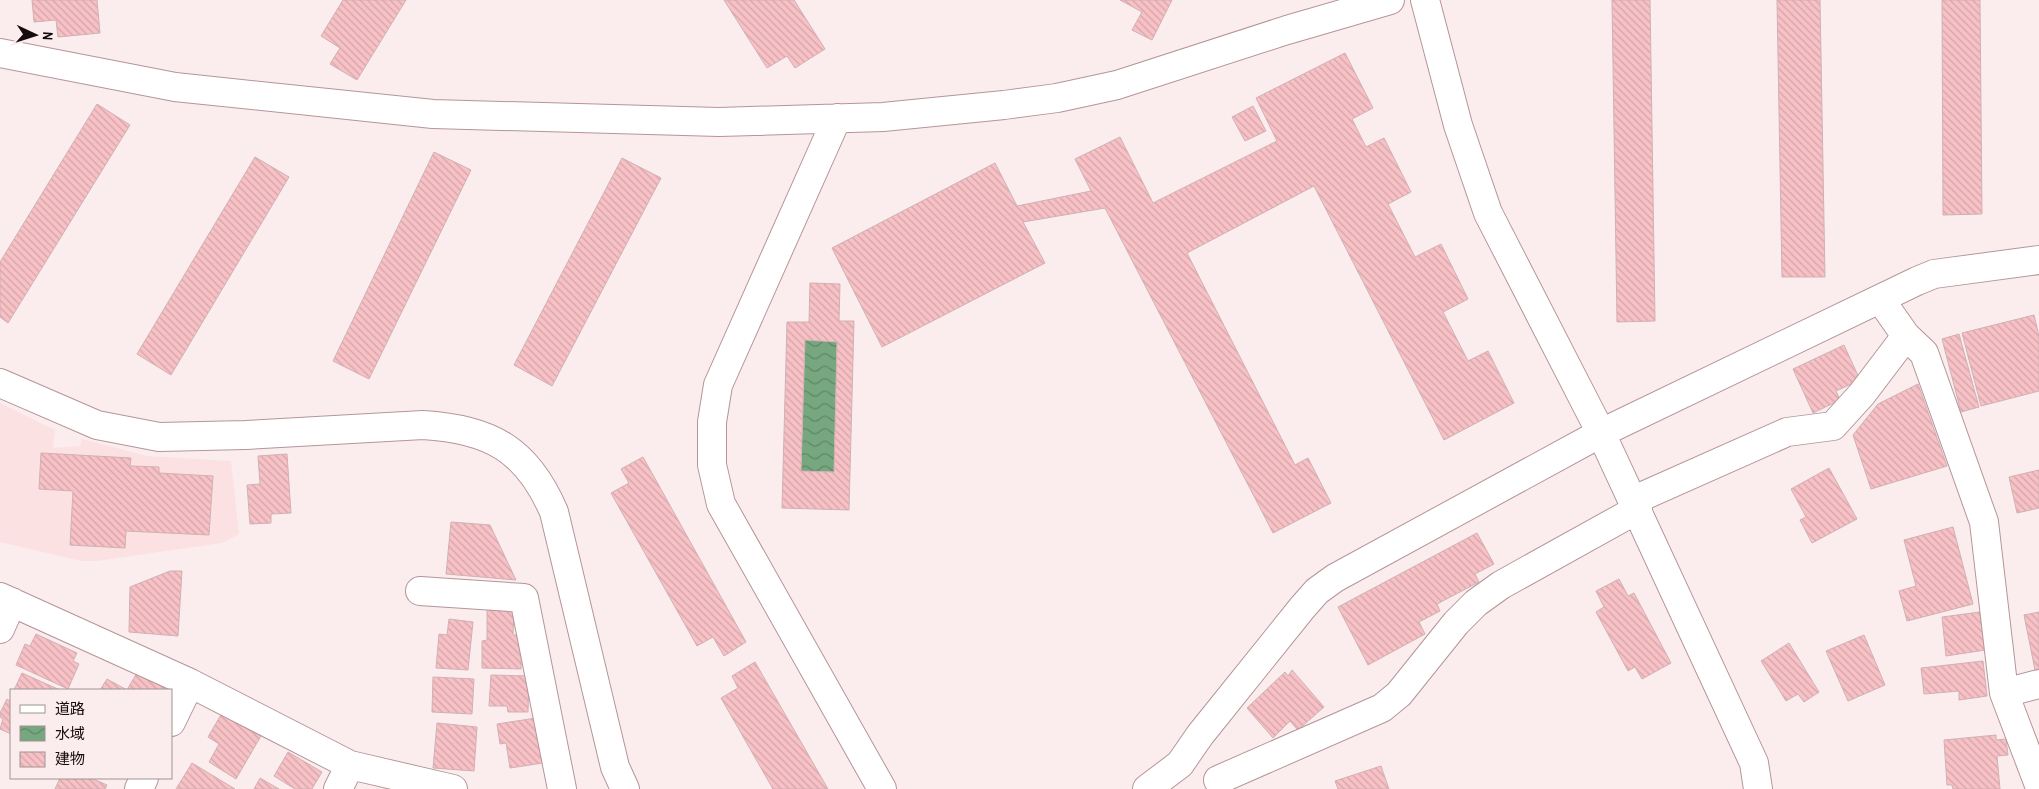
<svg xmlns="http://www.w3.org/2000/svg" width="2039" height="789" font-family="'Archivo Narrow','Noto Sans JP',sans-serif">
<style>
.built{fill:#fce1e3}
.water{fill:url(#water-waves)}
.building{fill:url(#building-back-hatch);stroke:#d1b0b3;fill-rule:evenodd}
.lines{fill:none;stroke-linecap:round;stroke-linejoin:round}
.minor-casing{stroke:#b59598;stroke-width:30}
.minor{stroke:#fff;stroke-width:28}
</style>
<defs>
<pattern id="water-waves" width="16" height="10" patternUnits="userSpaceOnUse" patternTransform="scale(1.25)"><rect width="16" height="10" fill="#76a77f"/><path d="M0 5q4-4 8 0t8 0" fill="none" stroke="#608666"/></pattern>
<pattern id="building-back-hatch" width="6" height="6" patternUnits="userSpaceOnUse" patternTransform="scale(1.25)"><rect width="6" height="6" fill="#f7c1c6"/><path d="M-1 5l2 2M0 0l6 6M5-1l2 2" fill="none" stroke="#d3a5a9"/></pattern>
</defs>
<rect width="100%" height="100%" fill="#fbedee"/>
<!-- built -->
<path class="built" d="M0 403 55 430 53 448 80 446 82 439 147 456 231 461 239 534 222 543 97 561H81L0 542Z"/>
<!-- water -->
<path class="water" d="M805 340 837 342 834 472 801 471Z"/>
<!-- building -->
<path class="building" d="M32 0H97L100 33 58 37 56 20 34 22Z
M343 0H406L357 80 330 64 340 48 321 36Z
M724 0H794L825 49 795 68 787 56 767 68Z
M1120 0H1172L1152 40 1132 30 1142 12Z
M1612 0H1650L1655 321 1617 322Z
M1777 0H1820L1825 277H1782Z
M1942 0H1980L1982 214 1943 215Z
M1345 53 1373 108 1352 119 1366 147 1384 138 1411 192 1388 204 1415 257 1441 244 1468 299 1443 312 1468 361 1488 351 1514 403 1444 440 1314 186 1187 253 1295 465 1308 458 1331 503 1273 533 1105 208 1023 222 1045 263 882 347 832 248 995 163 1017 206 1091 191 1075 159 1120 137 1153 203 1277 141 1256 98Z
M97 104 130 125 8 323 0 317V262Z
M1253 106 1266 131 1245 141 1232 117Z
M434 152 471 170 369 379 333 361Z
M255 157 289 177 171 375 137 354Z
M622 158 661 178 552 386 514 365Z
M810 283 840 284 839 321H854L849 510 782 508 787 322H809ZM805 340 837 342 834 472 801 471Z
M2034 315 2039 336V391L1981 406 1962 333Z
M1959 334 1979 407 1961 412 1942 339Z
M1844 345 1860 380 1836 391 1840 400 1813 413 1793 369Z
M1918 384 1947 466 1871 489 1853 435 1878 404Z
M41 453 131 458 130 466 159 467V473L213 476 209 535 126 531 125 548 70 545 73 491 39 489Z
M287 454 291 513 271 514V523L250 524 247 485 260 484 258 456Z
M643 457 746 642 724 656 713 637 697 646 611 493 629 483 621 469Z
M1829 468 1857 519 1812 543 1800 520 1806 517 1791 489Z
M2039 470V508L2017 513 2009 477Z
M451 522 490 525 516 580 446 574Z
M1953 527 1973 604 1907 621 1899 591 1916 586 1904 540Z
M1477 533 1494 564 1475 574 1479 582 1437 604 1440 611 1419 622 1425 634 1368 665 1338 607Z
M170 571H182L178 636 129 632 130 587Z
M1619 579 1628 596 1634 593 1671 663 1642 679 1635 667 1628 671 1596 612 1604 607 1596 591Z
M487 609H514L513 635H522L521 669 482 668V641L487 640Z
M1980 612 1985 650 1946 656 1942 617Z
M2039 612V669L2035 670 2024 615Z
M449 619 473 622 468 670 436 668 439 634 447 635Z
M36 634 77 653 73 661 79 664 68 689 16 665 25 644 30 646Z
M1864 635 1885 685 1848 701 1826 651Z
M1789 643 1819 692 1804 702 1798 694 1786 701 1761 661Z
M1983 661 1987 696 1959 700V691L1924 694 1921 668Z
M755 662 828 789H773L721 698 738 688 732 676Z
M1292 670 1324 707 1298 730 1290 721 1273 738 1247 708 1285 672 1288 676Z
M138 671 171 690H100L107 679 127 690Z
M22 673 60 690H14Z
M491 675 529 676 528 712H508L507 706H489Z
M433 677 474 679 472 714 432 712Z
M7 699 11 702V734L0 729 3 719 0 717V713Z
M222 713 261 736 236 779 209 762 219 744 208 737Z
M536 718 543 763 510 768 506 743 500 744 497 724Z
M437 723 477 727 474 771 433 768Z
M1996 735V740L2006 739 2008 755 1997 756 2000 789H1953L1952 785H1947L1944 740Z
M288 752 322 772 312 789H295L274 776Z
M192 763 235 789H176Z
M1381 766 1389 789H1338L1335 781Z
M60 778H91L107 785 105 789H55Z
M260 778 279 789H254Z"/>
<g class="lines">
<defs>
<path id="minor" d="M1425 0 1458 125 1488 213 1601 433 1754 763 1758 789
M0 53 175 87 433 114 719 122 883 117 1004 105 1057 98 1117 85 1287 30 1390 0
M837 118 718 385 712 422V465L721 504 882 789
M1880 299 1906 336 1924 353 1984 522 2004 693 2039 785
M0 383 97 425 159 437 246 435 423 425C490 429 527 449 554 512L615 767 625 789
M1634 500 1787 432 1833 426 1862 394 1906 336
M420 591 524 598 562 789
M0 597 190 683 350 765 453 789
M0 629 12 602
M2004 693 2039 684
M171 722 190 683
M1218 780 1382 708 1399 694 1456 623 1476 603 1501 585 1638 509
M139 789 144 778
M338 789 350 765
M1147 789 1180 764 1200 735 1302 608 1317 591 1335 578 1601 433 1917 281 1934 274 2039 260"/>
</defs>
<!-- minor casing -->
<use href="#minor" class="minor-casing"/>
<!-- minor -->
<use href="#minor" class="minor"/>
</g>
<!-- legend -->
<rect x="10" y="689" width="162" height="90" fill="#fbedee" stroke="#a09394"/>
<rect x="20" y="705" width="25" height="8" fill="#ffffff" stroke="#a09394"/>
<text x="55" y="714" font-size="15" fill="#170c0d">道路</text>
<rect x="20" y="726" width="25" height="15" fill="url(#water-waves)" stroke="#a09394"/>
<text x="55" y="739" font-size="15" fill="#170c0d">水域</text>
<rect x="20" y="752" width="25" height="15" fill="url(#building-back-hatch)" stroke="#a09394"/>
<text x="55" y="764" font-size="15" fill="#170c0d">建物</text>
<!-- north arrow -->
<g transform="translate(35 35) rotate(94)" stroke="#fbedee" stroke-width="4" paint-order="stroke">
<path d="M0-4L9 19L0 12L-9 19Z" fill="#170c0d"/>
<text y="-8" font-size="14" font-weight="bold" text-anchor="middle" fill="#170c0d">N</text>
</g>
</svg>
